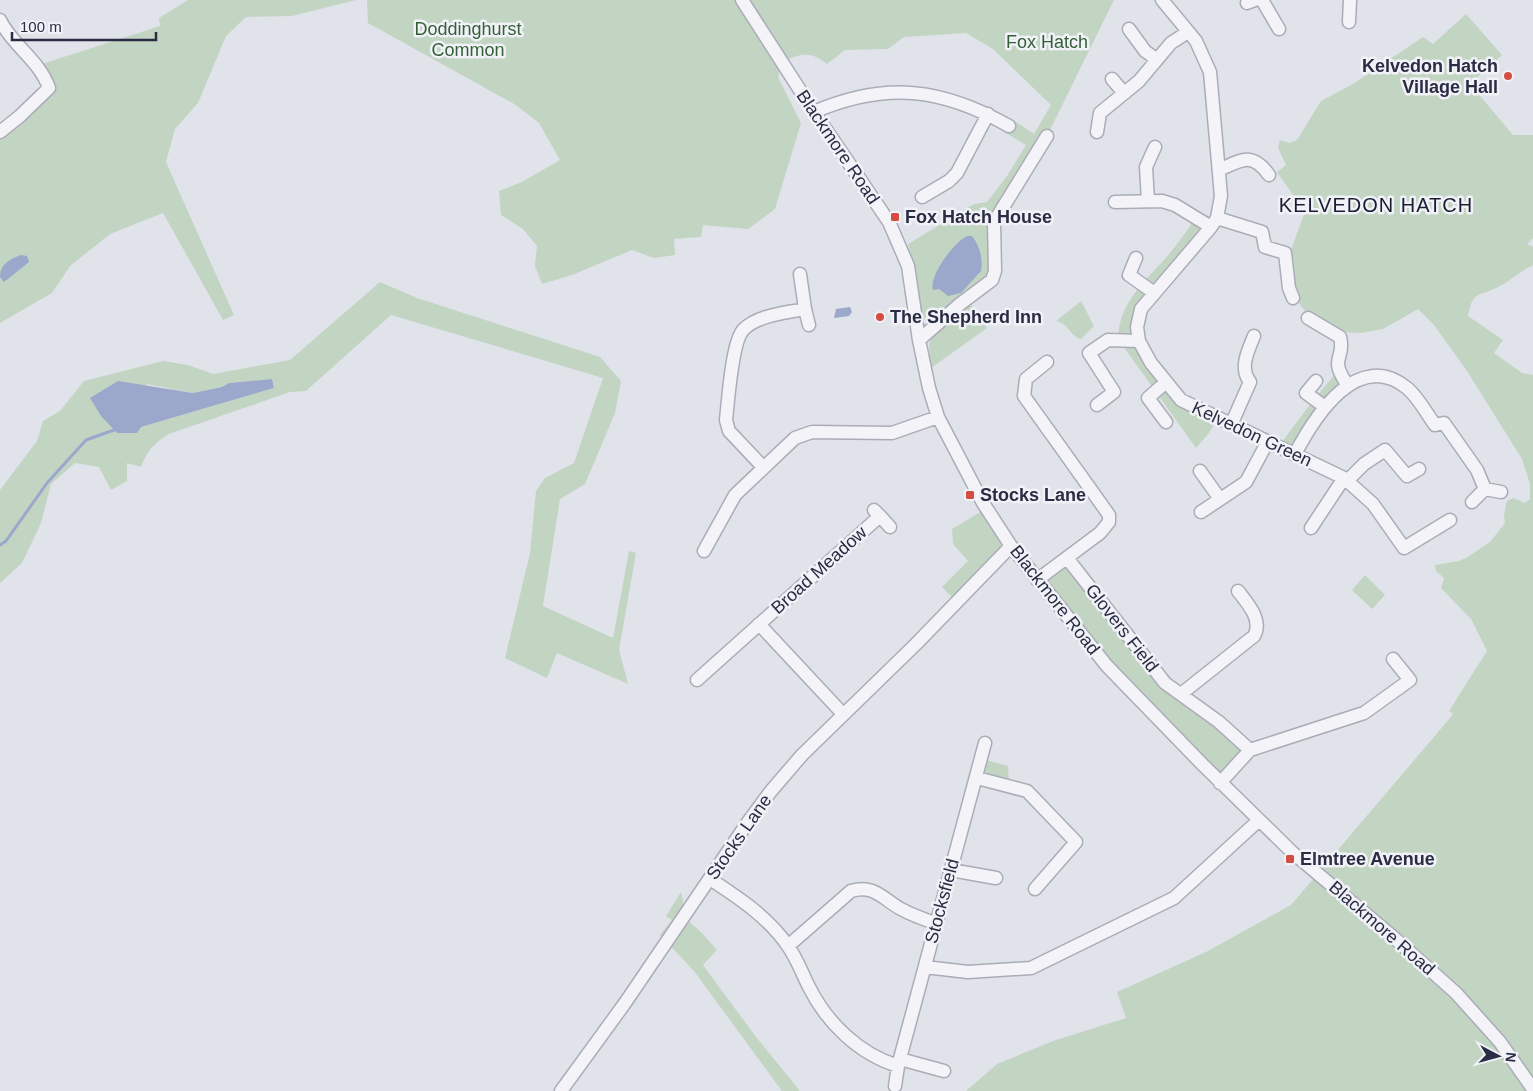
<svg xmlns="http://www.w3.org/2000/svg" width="1533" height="1091" font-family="Helvetica,sans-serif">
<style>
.green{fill:#c2d4c2;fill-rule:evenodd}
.water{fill:#9ba7cb}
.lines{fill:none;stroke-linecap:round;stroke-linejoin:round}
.stream{stroke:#9ba7cb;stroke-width:3}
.minor-casing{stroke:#aaacb8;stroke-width:15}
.minor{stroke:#f4f4f8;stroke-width:12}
.poi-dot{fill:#d34d42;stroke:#f1f2f7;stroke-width:2}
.labels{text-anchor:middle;stroke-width:5;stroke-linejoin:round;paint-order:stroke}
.park-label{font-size:18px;fill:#355f37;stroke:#f1f2f7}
.poi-label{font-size:18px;font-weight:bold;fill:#292c43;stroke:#f1f2f7;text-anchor:start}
.street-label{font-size:18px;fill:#292c43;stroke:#f1f2f7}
.quarter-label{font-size:20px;letter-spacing:1px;fill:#1b1e33;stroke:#f1f2f7}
</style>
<rect width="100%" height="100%" fill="#e1e3ea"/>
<!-- green -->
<path class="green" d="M188 0H356L292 16 246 17 226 36 198 103 175 129 166 162 234 315 223 320 163 213 110 234 70 266 52 293 0 323V132L49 88 36 66 160 26 159 18Z
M367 0H1114L1047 136 999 215 995 271 967 299 987 328 931 368 929 345 936 325 922 319 908 244 974 204 987 202 1007 176 1026 145 1006 133 1013 120 1034 134 1051 105 993 49 966 33 904 37 888 49 845 50 827 64C811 50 799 54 782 62L778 77 801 123 775 209 748 229 703 225 701 237 674 239 675 255 654 258 632 250 572 275 542 284 535 266 537 246 523 229 501 215 499 191 522 182 560 160 539 123 516 105 368 23Z
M1466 14 1502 55 1470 84 1513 135H1533V238L1527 244 1533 247V265C1521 271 1511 280 1500 286 1481 297 1473 288 1468 316L1503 340 1494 353 1522 373 1533 375V1091H966L997 1064 1053 1041 1126 1018 1117 992 1206 952 1291 905 1450 718 1453 714 1449 711 1487 651 1471 619 1441 588 1444 578 1436 571 1435 565 1459 561 1468 557 1490 542 1505 523 1504 515 1507 501 1513 498 1525 503 1530 499V484L1522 459 1467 371 1434 325 1418 309 1383 329 1361 333 1340 332 1306 313 1296 298 1287 260 1305 212 1277 172 1286 165 1278 148 1280 140 1289 143 1297 140 1321 101 1353 84 1423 37 1433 44Z
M1196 218 1211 227 1150 296 1137 327 1165 383 1217 419 1209 433 1196 448 1118 339C1119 305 1141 285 1163 261 1175 248 1185 233 1196 218Z
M380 282 417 298 600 357 621 381 615 413 585 484 560 499 543 606 613 638 629 551 636 553 619 650 628 684 557 653 547 678 505 658 530 553 536 491 545 478 574 463 603 378 391 315 306 391 290 392 169 434C155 443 147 450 141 467L127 463V481L111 490 99 467 75 463 51 484 41 523 22 563 0 583V490L37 441 43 421 60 411 84 381 163 361 188 365 213 374 290 360ZM272 379 274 388 141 427 147 384 193 393 222 387 229 383Z
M1081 301 1094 326 1081 339C1070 336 1068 323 1056 321Z
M1338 371 1347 384 1295 454 1279 446 1314 399Z
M987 508 1011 546 957 602 942 587 968 561 953 544 952 529Z
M1067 558 1151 665 1250 750 1220 783 1037 580Z
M1365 575 1385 595 1372 609 1352 590Z
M982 759 1008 766 1009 785 977 778Z
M681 892 687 920 701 932 717 950 703 965 756 1037 800 1091H782L694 971 660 935 672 920 666 916Z"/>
<!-- water -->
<path class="water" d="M968 236H972C980 246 983 259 981 271L961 293 948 296 939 289 933 290C928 277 955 240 968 236Z
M21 255 27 256 29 262 4 282 0 277C0 264 10 259 21 255Z
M850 307 852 312 849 316 834 318 836 309Z
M272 379 274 388 141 427 137 433H117L101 416 90 398 118 381 193 393 222 387 229 383Z"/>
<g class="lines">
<!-- stream -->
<path class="stream" d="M0 545 6 541 47 483 86 440 114 430"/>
<defs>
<path id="minor" d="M742 0 814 112 889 222 908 266 919 340 929 388 938 417 983 503 1011 546 1107 666 1203 765 1293 853 1392 936 1456 993 1500 1042 1533 1089
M1162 0 1196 41 1210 72 1221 196 1217 218 1211 227 1141 309 1137 327 1139 341 1151 363 1181 400 1344 478 1373 504 1404 548 1450 520
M1262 0 1279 29
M1247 3 1255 0
M0 20C12 45 40 61 49 88L20 116 0 132
M1349 22 1350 0
M1129 29 1145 51 1156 59
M1112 79 1124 93
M814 112C886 81 942 88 1009 126
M1097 132 1100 113 1139 81 1171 43 1188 32
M1219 170C1241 160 1252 151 1269 175
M922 197 949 181 957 173 988 114
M1148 201 1146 167 1155 147
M1115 202 1162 201 1175 205 1211 227
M1217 218 1262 232 1265 247 1285 253 1289 288 1293 298
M1136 258 1129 275 1153 292
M805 309 809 325
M1308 318 1340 337C1346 359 1328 357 1347 384
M919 340 960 304 992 280 995 271 994 222 1047 136
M1316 381 1306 393 1325 407
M1165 383 1148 398 1166 422
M1097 405 1114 392 1089 353 1108 340 1139 341
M1231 425 1250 382C1239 368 1248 351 1254 336
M1295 454C1315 416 1358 348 1407 388 1418 397 1427 414 1435 425L1444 423 1477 470 1485 489 1501 492
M763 467 729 431 726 420C728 402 732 342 743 330 757 315 786 313 805 309L800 274
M1200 471 1220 499
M1347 481 1364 464 1385 450 1407 476 1419 469
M1472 502 1485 489
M1201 512 1246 482 1268 441
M880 516 890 527
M1311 528 1344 478
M704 551 735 495 795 438 812 432 892 433 938 417
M1067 558 1165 683 1219 722 1250 750 1220 783
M1037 580 1100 533 1109 522V515L1024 396 1026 379 1047 362
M759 624 843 714
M697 680 880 516 874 510
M1181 694 1254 636C1263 620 1248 604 1238 591
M1250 750 1364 713 1410 680 1393 659
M977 778 1027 791 1076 842 1035 889
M951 870 996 878
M710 879C739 898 768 917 788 946 797 959 802 973 809 987 827 1023 859 1054 898 1066
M788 946 851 891C874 884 883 899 901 909 912 915 923 919 935 923
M925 967 968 972 1031 968 1174 898 1258 821
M900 1059 944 1071
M895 1086 898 1066 985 743
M561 1091 625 1003 748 822 771 791 802 755 916 644 1011 546"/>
</defs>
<!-- minor casing -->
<use href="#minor" class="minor-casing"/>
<!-- minor -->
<use href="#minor" class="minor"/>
</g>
<!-- markers -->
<g class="poi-dot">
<circle cx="1508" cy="76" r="5"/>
<rect x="890" y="212" width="10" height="10" rx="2.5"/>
<circle cx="880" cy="317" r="5"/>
<rect x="965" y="490" width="10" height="10" rx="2.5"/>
<rect x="1285" y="854" width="10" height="10" rx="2.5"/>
</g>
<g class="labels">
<!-- park labels -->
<g class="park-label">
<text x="468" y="35">Doddinghurst<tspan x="468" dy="21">Common</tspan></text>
<text x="1047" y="48">Fox Hatch</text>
</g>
<!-- poi labels -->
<g class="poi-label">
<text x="1498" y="72" text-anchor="end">Kelvedon Hatch<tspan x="1498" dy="21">Village Hall</tspan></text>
<text x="905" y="223">Fox Hatch House</text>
<text x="890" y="323">The Shepherd Inn</text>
<text x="980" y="501">Stocks Lane</text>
<text x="1300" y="865">Elmtree Avenue</text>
</g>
<!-- street labels -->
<g class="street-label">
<text transform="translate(838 147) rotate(56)" y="6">Blackmore Road</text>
<text transform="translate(1252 434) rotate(25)" y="6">Kelvedon Green</text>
<text transform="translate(819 570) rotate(-42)" y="6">Broad Meadow</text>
<text transform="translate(1055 600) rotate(52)" y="6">Blackmore Road</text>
<text transform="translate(1122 628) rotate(52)" y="6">Glovers Field</text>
<text transform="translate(739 837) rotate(-55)" y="6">Stocks Lane</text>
<text transform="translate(942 901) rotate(-75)" y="6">Stocksfield</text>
<text transform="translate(1382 928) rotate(41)" y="6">Blackmore Road</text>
</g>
<!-- quarter labels -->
<g class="quarter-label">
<text x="1376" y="212">KELVEDON HATCH</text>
</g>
</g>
<!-- north arrow -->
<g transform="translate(1498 1056) rotate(96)" stroke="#f1f2f7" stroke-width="4" paint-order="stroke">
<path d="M0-4L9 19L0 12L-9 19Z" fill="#292c43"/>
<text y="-8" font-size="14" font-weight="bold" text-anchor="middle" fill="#292c43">N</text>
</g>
<!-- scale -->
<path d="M12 32v8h144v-8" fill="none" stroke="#292c43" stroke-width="2.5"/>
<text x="20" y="32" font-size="15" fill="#292c43" stroke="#f1f2f7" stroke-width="4" paint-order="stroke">100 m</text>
</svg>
